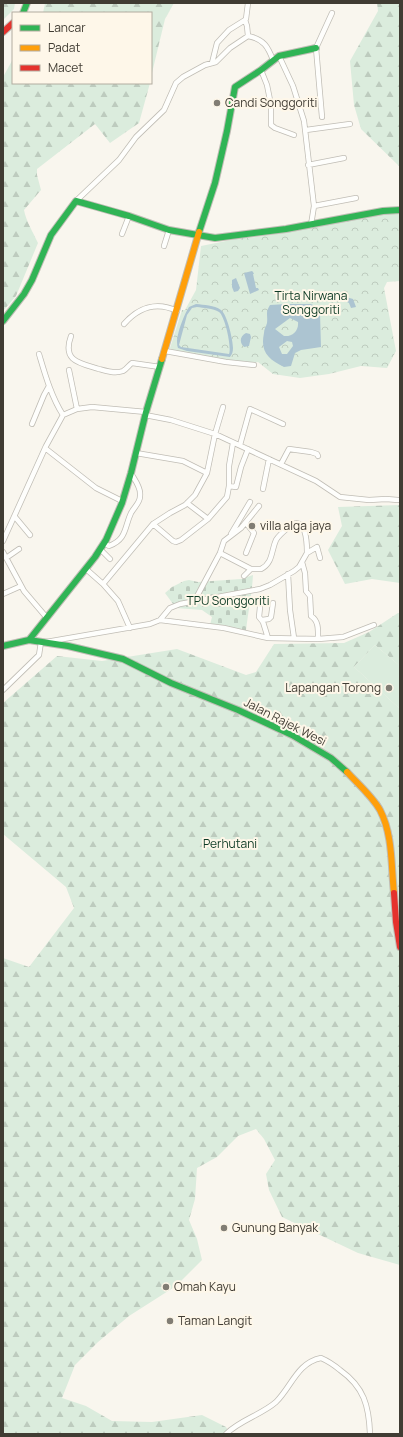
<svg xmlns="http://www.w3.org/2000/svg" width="403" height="1437" font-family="Manrope,sans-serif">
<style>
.forest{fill:url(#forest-firs)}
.cemetery{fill:url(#cemetery-stones)}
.park{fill:url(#park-crowns)}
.garden{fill:#dbecdd}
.water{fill:#acc4d1;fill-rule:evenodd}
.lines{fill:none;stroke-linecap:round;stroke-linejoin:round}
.street-casing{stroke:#c0bdb5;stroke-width:6}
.fast-casing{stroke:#c0bdb5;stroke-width:8}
.slow-casing{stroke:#c0bdb5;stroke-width:8}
.jam-casing{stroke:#c0bdb5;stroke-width:8}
.street{stroke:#fefefc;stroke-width:4.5}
.fast{stroke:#30b455;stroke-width:6}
.slow{stroke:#ff9f0a;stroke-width:6}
.jam{stroke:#e5322d;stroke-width:6}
.poi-dot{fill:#817d74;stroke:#fef7e9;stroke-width:1.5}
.labels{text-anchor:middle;stroke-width:4;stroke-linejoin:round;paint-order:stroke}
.poi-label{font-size:12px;fill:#403c33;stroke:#fef7e9;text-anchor:start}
.park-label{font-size:12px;fill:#0e3b25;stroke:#fef7e9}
.street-label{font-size:12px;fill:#403c33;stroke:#fef7e9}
</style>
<defs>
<pattern id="forest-firs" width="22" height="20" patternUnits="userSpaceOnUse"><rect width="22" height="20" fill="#dbecdd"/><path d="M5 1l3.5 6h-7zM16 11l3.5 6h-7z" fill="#bdcbbe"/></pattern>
<pattern id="cemetery-stones" width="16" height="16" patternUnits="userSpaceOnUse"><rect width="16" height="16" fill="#dbecdd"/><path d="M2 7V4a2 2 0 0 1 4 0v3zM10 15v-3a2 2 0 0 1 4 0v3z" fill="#bdcbbe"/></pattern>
<pattern id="park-crowns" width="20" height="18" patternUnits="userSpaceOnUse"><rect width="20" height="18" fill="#dbecdd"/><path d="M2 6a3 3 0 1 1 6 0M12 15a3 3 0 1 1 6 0" fill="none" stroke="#bdcbbe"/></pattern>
</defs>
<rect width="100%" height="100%" fill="#f9f6ee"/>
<!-- forest -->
<path class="forest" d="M3 3H15L14 9 3 20Z
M45 3H174L165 19 151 77V13H43Z
M377 3H400V167L361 129 354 105 350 61 378 11Z
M13 59V83H150L139 123 110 143 95 124 37 169V175L41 190 24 210C26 221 33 232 38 243L16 296 3 311V77Z
M400 505V583L372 579 345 584 328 550 342 526 338 507Z
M398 613H400V666L375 645 354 667 400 709V1265L358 1253 282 1217 269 1190 266 1174 275 1160 264 1139 256 1129 238 1136 217 1157 197 1168 195 1199 189 1220 197 1239 202 1260 176 1286 129 1316 98 1342 75 1365 62 1398 86 1406 112 1421 152 1422 202 1415 226 1427 230 1434H3V958L29 967 74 908 66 887 3 834V703L57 656 102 661 177 649 246 675 256 672 274 644 344 643 369 632Z"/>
<!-- cemetery -->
<path class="cemetery" d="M253 575C252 594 248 612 246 631L210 625 212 617 202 610 176 608 165 593 172 587 184 581 189 580 198 582 241 579Z"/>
<!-- park -->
<path class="park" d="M400 212V281L387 282 384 288 396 351 387 368 361 366 329 374 300 378 273 374 258 362 254 363 218 359 171 350 170 348 182 310H185L196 290 201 246 246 237 247 238C298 233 350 218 400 212Z"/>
<!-- garden -->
<path class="garden" d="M375 645 400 666V709L354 667Z"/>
<!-- water -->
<path class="water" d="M252 271 253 272 254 274H253L256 288H258L259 290 250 294 244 273Z
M236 278 240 288 238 291 234 292 232 287V280Z
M346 297 353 299 356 307 351 308 349 303 345 301Z
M196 304C204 305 214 305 221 310 227 314 233 340 233 348 233 352 232 354 230 357L187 351 178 348C174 339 184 315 189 307ZM197 307C203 308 213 308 219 312 225 316 232 348 229 354L181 347 179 345 187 315 192 308Z
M287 304H311L319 308 320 313 321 347 301 350 295 353 291 366 284 367C268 359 260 352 264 333 264 329 266 327 267 323 268 315 265 313 270 305ZM290 318 298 322C299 331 292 337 284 336L275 329ZM287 341 292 342 293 346 287 354H282L279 347Z
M246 333 250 334 251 337 249 346 244 347C239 342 240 336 246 333Z"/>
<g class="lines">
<defs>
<path id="street" d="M248 3 246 19 245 20 247 26 248 36
M279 56 293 86 304 121 314 206 311 225
M212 63 217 43 229 30 245 20
M261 70 267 85 271 105V125L275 128 294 135
M322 117 316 48 332 13
M306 130 350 124
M308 165 344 158
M76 201 119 160 136 137 164 110 176 83 183 77 205 65 216 62 230 48 248 36C264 39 268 47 273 60
M314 206 356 198
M122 234 129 216
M164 246 169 230
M124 324C138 308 156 301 177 311
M71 336C62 361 79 363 99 369 106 371 115 374 123 371 127 369 129 365 132 363L160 367
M165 351 226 362 254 365
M39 354C45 374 51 396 63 415
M69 370 77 409
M145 415 171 420 215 434 316 481 340 497 369 500 386 499 398 500
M32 424 44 395 49 386
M240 445 250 409 283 424
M45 448 96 488 122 501
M136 453 183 461 207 473
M281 464 289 449 311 452 317 454 318 456
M229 486 236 487 241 467 248 449
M263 489 269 459
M187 503 208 519
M15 517 30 535
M246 523 254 533 246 553
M153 524 173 541 176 542 181 540 208 519 227 497 229 486V466L233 443
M231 534 250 502
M3 541 46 446 63 415 77 409 92 407 146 412
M104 543 109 546C127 539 124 528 131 513 135 506 141 502 140 493 140 486 134 479 131 473
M100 549 110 559
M3 552 24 591 47 618
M307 553 317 547 320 558
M6 558 19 549
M86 569 103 584 118 601 130 628
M288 574 290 610 294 638
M244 576 251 569
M103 584 153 524 170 513 185 505 195 495 207 473 215 434 223 407
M3 594 21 586
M195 600 220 553 224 541 241 528 259 506
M260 607 259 617 263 622 268 638
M160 620 170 608 180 604 260 589 270 585 294 571 299 567 307 553C307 543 306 513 289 527 284 531 279 535 276 540 271 551 273 563 261 569H251L220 553
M262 620 269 619 271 617 273 603
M318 639 343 637 374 625
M46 642 150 624 160 620 224 628 268 638 318 639C318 630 319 621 311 616L310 596 306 591 305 573 302 562
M3 690 39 655 41 642
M226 1434C240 1420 261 1415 276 1402 292 1386 297 1363 321 1358 328 1361 334 1365 340 1370 364 1387 369 1406 370 1434"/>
<path id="fast" d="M23 13 27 3
M199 232 215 183 227 131 235 87 261 70 279 56 316 48
M3 321 24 294 32 280 51 235 76 201 129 216 169 230 215 238 286 229 383 211 400 210
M29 640 95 557 106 540 122 503 131 473 146 412 162 359
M3 646 29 640 68 646 123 659 171 683 238 710 292 735 331 758 347 772"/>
<path id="slow" d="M162 359 199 232
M347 772C358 784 372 796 380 810 393 835 391 866 394 893"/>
<path id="jam" d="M3 32 13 23
M394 893 396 922 400 947"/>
</defs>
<!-- street casing -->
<use href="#street" class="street-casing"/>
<!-- fast casing -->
<use href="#fast" class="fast-casing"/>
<!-- slow casing -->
<use href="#slow" class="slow-casing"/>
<!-- jam casing -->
<use href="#jam" class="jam-casing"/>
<!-- street -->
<use href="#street" class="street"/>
<!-- fast -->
<use href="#fast" class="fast"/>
<!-- slow -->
<use href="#slow" class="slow"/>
<!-- jam -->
<use href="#jam" class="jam"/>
</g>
<!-- markers -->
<g class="poi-dot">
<circle cx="217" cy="103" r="4"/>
<circle cx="252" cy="526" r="4"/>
<circle cx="389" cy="688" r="4"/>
<circle cx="224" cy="1228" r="4"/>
<circle cx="166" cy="1287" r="4"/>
<circle cx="170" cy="1321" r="4"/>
</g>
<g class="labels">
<!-- poi labels -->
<g class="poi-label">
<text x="225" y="107">Candi Songgoriti</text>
<text x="260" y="530">villa alga jaya</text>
<text x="381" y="692" text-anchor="end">Lapangan Torong</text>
<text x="232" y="1232">Gunung Banyak</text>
<text x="174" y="1291">Omah Kayu</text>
<text x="178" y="1325">Taman Langit</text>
</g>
<!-- park labels -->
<g class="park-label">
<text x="311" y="300">Tirta Nirwana<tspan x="311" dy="14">Songgoriti</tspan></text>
<text x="228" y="605">TPU Songgoriti</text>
<text x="230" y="848">Perhutani</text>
</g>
<!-- street labels -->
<g class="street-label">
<text transform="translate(285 722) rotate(27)" y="4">Jalan Rajek Wesi</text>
</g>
</g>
<!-- border -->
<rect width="403" height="1437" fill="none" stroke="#403c33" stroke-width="8"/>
<!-- legend -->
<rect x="12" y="12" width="140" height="72" fill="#fef7e9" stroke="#b2aca0"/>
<rect x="20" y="25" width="20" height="6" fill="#30b455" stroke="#b2aca0"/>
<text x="48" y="32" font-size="12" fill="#403c33">Lancar</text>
<rect x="20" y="45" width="20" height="6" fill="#ff9f0a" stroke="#b2aca0"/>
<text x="48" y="52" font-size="12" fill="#403c33">Padat</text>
<rect x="20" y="65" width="20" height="6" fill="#e5322d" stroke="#b2aca0"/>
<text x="48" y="72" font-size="12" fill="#403c33">Macet</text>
</svg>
